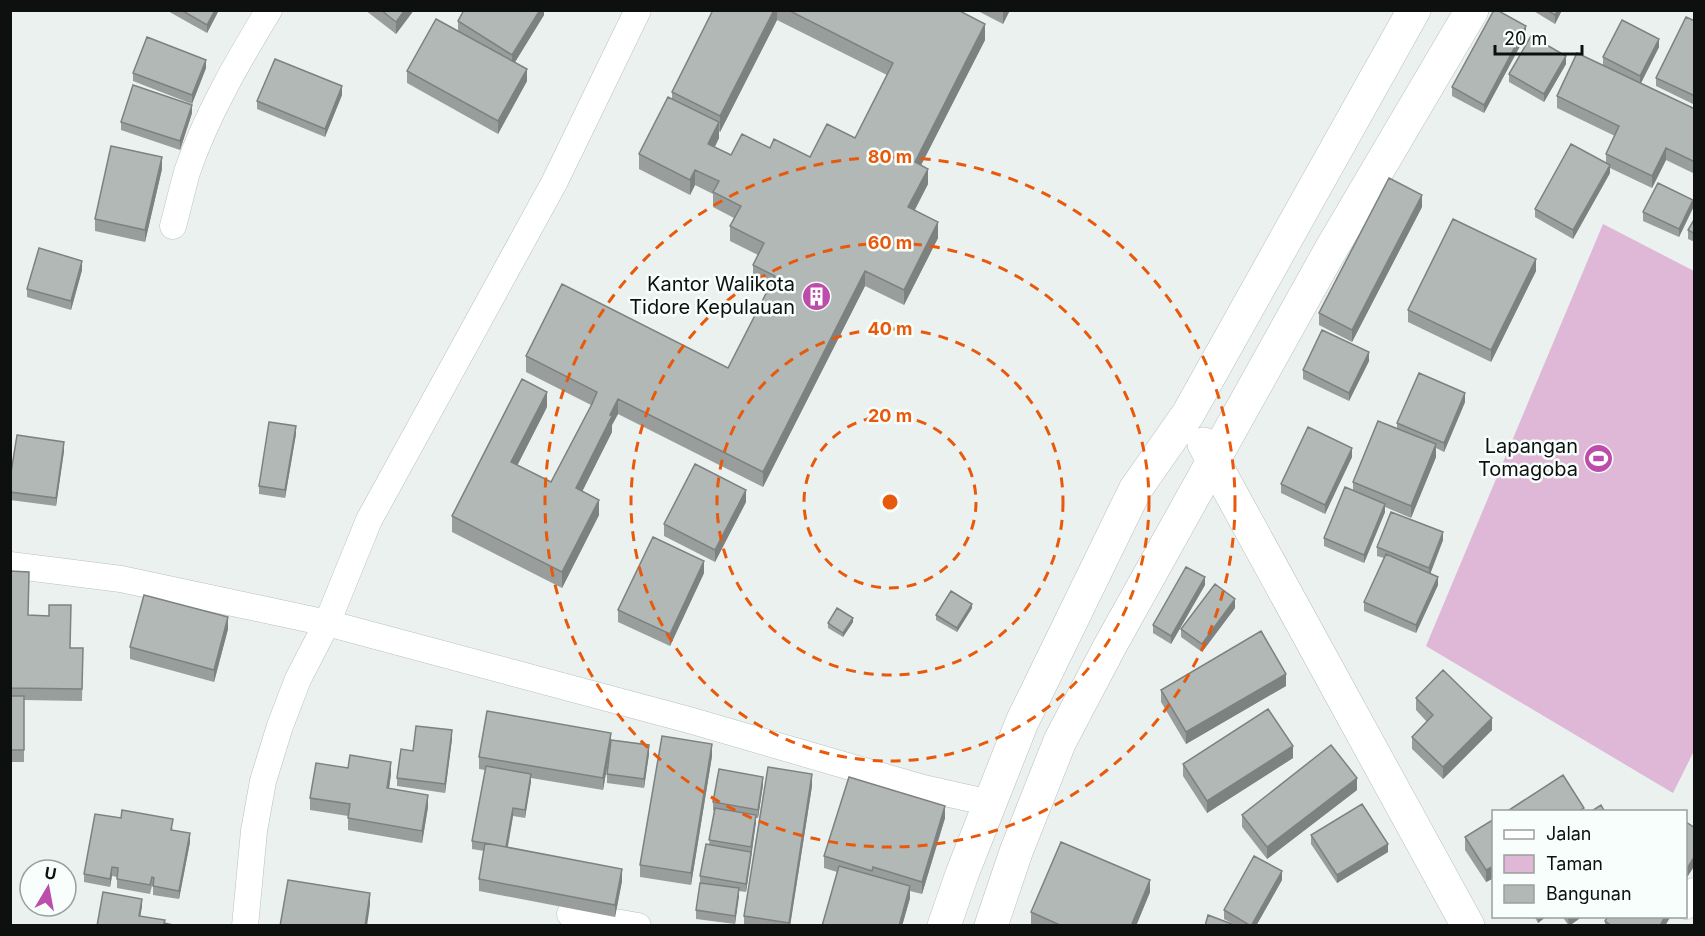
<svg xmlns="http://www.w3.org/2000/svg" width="1705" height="936" font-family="Inter,sans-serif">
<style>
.park{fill:#deb8d6}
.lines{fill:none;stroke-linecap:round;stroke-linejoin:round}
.street-casing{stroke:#bac0bd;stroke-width:27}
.secondary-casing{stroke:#bac0bd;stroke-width:34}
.street{stroke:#fff;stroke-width:26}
.secondary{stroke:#fff;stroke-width:33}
.wall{fill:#999e9c;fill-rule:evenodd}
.shaded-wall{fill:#7d817f}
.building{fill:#b2b8b5;stroke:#7d817f;stroke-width:1.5}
.ring{fill:none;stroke:#e8590c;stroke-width:3;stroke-dasharray:10 8}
.labels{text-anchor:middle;stroke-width:5;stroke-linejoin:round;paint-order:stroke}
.poi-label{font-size:20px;fill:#0e100f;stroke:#f8fefb;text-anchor:end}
.centre{fill:#e8590c;stroke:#f8fefb;stroke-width:3}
.ring-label{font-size:18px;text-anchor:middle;font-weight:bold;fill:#e8590c;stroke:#f8fefb;stroke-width:5;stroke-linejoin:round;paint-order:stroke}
</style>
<rect width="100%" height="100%" fill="#eaf1ee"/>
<!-- park -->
<path class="park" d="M1603 224 1694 271V751L1673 793 1426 646Z"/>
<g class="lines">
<defs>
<path id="street" d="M173 226C178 208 182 190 187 172 206 116 238 61 269 10
M10 565 121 579 327 623 689 720 923 788 990 803
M1686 906 1694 891
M570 914 638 926
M245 926 254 831 263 781 280 726 298 679 327 623 369 520 554 183 638 10"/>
<path id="secondary" d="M1204 444 1468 926
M944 926 962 874 1022 722 1135 490 1188 414 1414 10
M991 926 1016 852 1060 741 1110 646 1330 251 1472 10"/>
</defs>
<!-- street casing -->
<use href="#street" class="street-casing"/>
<!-- secondary casing -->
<use href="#secondary" class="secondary-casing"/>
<!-- street -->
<use href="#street" class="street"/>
<!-- secondary -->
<use href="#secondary" class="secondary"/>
</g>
<!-- wall -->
<path class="wall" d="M166 10H219L207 33Z
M365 10H414L396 34Z
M544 10V15L515 62 527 81 498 134 407 83V71L458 31V21Z
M713 10H958L985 40 921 165 928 184 915 210 938 238 904 305 865 286 763 487 618 414 612 425V432L582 491 599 515 562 588 452 532V516L547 407 517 465 551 482 591 405 526 372V356L728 368 768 289 753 281V265L758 255 730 241V226L734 218 713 207V194L695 185 690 195 639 169V154L672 99V92ZM777 20 887 75 855 138 810 157 770 148 731 155 715 147 719 138V131L720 132Z
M976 10H1010L1003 24Z
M1532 10H1562L1555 24Z
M1695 21V105L1656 86V78Z
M1526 35 1484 113 1452 96V87Z
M1659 47 1641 83 1695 109V174L1666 160 1652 188 1610 168V173L1573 239 1535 217V209L1606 162V154L1615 136 1557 108V96L1603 65V57Z
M1566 64 1544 102 1509 82V74Z
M206 68 192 104 133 81V73Z
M342 95 325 137 257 109V101Z
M192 113 180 150 121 130V122Z
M162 169 145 242 95 231V219Z
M1422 207 1352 342 1319 325V313Z
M1693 208 1679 237 1643 221V212Z
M1695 218V242L1688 239V230Z
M82 270 71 310 27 297V289Z
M1536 271 1491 362 1408 322V310Z
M1369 361 1349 401 1303 379V370Z
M1465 402 1444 452 1436 448V457L1411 518 1385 507V512L1364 563 1324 546V538L1353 491V482L1397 428V423Z
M296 434 285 498 259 494V486Z
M64 451 56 506 10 500V479Z
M1352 457 1325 514 1281 493V484Z
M746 502 715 562 664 536V524Z
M1443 540 1430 574 1438 585 1416 633 1364 611V602L1384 558 1377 556V547Z
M10 571 28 615 70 648H83L82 701 24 700V762H10Z
M704 573 670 646 618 622V610Z
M1205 585 1171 644 1153 633V625Z
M972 608 957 632 936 620V615Z
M1235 608 1202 652 1181 637V629Z
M853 622 843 637 828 628V623Z
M228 629 214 682 130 659V647Z
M1286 686 1186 744 1161 702V690Z
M1416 698 1492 730 1443 779 1412 749V737L1427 722 1416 710Z
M452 739 445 793 397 786V778Z
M611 743 649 754 644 788 607 783V774L610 751 603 790 531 778 525 818 513 816 508 847 622 881 615 917 479 891V879L484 851 472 849V841L485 770 479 769V757Z
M712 756 691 885 640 877V865Z
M1293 758 1207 813 1183 776V764Z
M348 768 391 774 389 789 428 807 422 843 348 830V816L310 810V798Z
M763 785 758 818H756L751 860 746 892 739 891 735 924 696 919V910L700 883V876L709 844 714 811 713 810V802Z
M812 786 790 926H744V916Z
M1357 790 1267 859 1242 827V815Z
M945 818 922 894 910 891V898L902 926H822L837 872 824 868V856Z
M1494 819V878L1486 882 1465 850V837Z
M173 828 172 830 190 842 179 899 153 895V886H152L150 894 117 888V877L112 876 110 887 84 882V874Z
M1311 835 1388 852 1337 883 1311 844Z
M1282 880 1256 926H1205L1235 925 1224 919V910Z
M1150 892 1136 926H1034L1031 924V912Z
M1534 916H1547L1538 923Z
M1562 916H1583L1569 926Z
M1605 921 1665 926H1605Z"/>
<!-- shaded-wall -->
<path class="shaded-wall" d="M215 10H219L207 33V25Z
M405 10H414L396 34V22Z
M540 10H544V15L512 67V55Z
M774 10H777V20L720 132V116Z
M1004 10H1010L1003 24V12Z
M1558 10H1562L1555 24V15Z
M985 24V40L915 177V162Z
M1526 26V35L1484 113V105Z
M1659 39V47L1640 85V76Z
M1566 56V64L1544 102V94Z
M206 60V68L192 104V95Z
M527 69V81L498 134V121Z
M342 86V95L325 137V129Z
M192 105V113L180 150V141Z
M719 122V138L708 159V144Z
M1666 148V160L1652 188V176Z
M162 157V169L145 242V230Z
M1610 165V173L1573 239V230Z
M928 169V184L908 222V207Z
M695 170V185L690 195V180Z
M1422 195V207L1352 342V330Z
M1693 200V208L1679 237V229Z
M938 222V238L904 305V290Z
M1536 259V271L1491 362V350Z
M82 261V270L71 310V301Z
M865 271V286L763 487V472Z
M1369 352V361L1349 401V393Z
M547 392V407L511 478V462Z
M1465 393V402L1444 452V443Z
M618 399V414L612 425V432L576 504V488L610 415Z
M296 426V434L285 498V490Z
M64 442V451L56 506V498Z
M1436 444V457L1411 518V506Z
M1352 448V457L1325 514V505Z
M746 490V502L715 562V550Z
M599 500V515L562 588V572Z
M1385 504V512L1364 563V555Z
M1443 532V540L1429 577V568Z
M704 561V573L670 646V634Z
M1205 577V585L1171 644V636Z
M1438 577V585L1416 633V625Z
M1235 599V608L1202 652V644Z
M972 604V608L957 632V628Z
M228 617V629L214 682V670Z
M853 618V622L843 637V633Z
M1286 674V686L1186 744V732Z
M1492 718V730L1443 779V767Z
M452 730V739L445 793V784Z
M611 733V745L603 790V778Z
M712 744V756L691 885V873Z
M649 745V754L644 788V779Z
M1293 746V758L1207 813V801Z
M391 762V774L387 801V788Z
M531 774V782L525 818V810Z
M812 774V786L790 926H789Z
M763 777V785L758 818V810Z
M1357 778V790L1267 859V847Z
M428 795V807L422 843V831Z
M945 806V818L922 894V882Z
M513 808V816L506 855V847Z
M756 815V823L746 892V884Z
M190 833V842L179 899V891Z
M1388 844V852L1337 883V875Z
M1695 856V865L1686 879V870Z
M1494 866V878L1486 882V870Z
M112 867V876L110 887V879Z
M622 869V881L615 917V905Z
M1282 871V880L1256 926H1251Z
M1150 880V892L1136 926H1131Z
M910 886V898L902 926H899Z
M739 888V897L735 924V916Z
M370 893V905L367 926H365Z
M142 899V907L139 924V916Z
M1538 916H1547L1538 923Z
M1568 916H1583L1569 926Z
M1665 916H1671L1665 926H1660Z"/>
<!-- building -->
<path class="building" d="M181 10H215L207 25Z
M381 10H405L396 22Z
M464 10H540L512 55 458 21Z
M713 10H774L720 116 672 92Z
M788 10H958L985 24 915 162 928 169 908 207 938 222 904 290 865 271 763 472 618 399 610 415 612 416 576 488 599 500 562 572 452 516 522 379 547 392 511 462 551 482 592 404 597 392 526 356 562 284 728 368 775 276 753 265 764 243 730 226 741 206 713 192 719 181 695 170 690 180 639 154 668 97 719 122 708 144 731 155 742 134 770 148 774 139 810 157 827 124 855 138 893 63Z
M1494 10H1497L1526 26 1484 105 1452 87Z
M1547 10H1558L1555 15Z
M1686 17 1695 21V96L1656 78Z
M436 19 527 69 498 121 407 71Z
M1622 20 1659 39 1640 76 1603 57Z
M1531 36 1566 56 1544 94 1509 74Z
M147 37 206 60 192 95 133 73Z
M1577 53 1695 109V162L1666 148 1652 176 1606 154 1619 126 1557 96Z
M275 59 342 86 325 129 257 101Z
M133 85 192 105 180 141 121 122Z
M1571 144 1610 165 1573 230 1535 209Z
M111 146 162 157 145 230 95 219Z
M1389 178 1422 195 1352 330 1319 313Z
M1658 183 1693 200 1679 229 1643 212Z
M1695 218V234L1688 230Z
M1453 219 1536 259 1491 350 1408 310Z
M39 248 82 261 71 301 27 289Z
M1322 330 1369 352 1349 393 1303 370Z
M1419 373 1465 393 1444 443 1397 423Z
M1378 421 1436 444 1411 506 1353 482Z
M269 422 296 426 285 490 259 486Z
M1308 427 1352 448 1325 505 1281 484Z
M17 435 64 442 56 498 10 492V479Z
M695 464 746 490 715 550 664 524Z
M1345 487 1385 504 1364 555 1324 538Z
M1391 512 1443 532 1429 568 1377 547Z
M653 537 704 561 670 634 618 610Z
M1386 554 1438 577 1416 625 1364 602Z
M1186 567 1205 577 1171 636 1153 625Z
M10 571 29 572 28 615 49 616V605H71L70 648H83L82 689 10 688Z
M1215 584 1235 599 1202 644 1181 629Z
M951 591 972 604 957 628 936 615Z
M144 595 228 617 214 670 130 647Z
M837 608 853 618 843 633 828 623Z
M1261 631 1286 674 1186 732 1161 690Z
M1443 670 1492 718 1443 767 1412 737 1433 715 1416 698Z
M10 696H24V750H10Z
M1268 709 1293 746 1207 801 1183 764Z
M487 711 611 733 603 778 479 757Z
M416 726 452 730 445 784 397 778 401 749 413 751Z
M662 736 712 744 691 873 640 865Z
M611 740 649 745 644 779 607 774Z
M1331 745 1357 778 1267 847 1242 815Z
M350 755 391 762 387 788 428 795 422 831 348 818 350 804 310 798 316 763 348 768Z
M486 766 531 774 525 810 513 808 506 847 472 841Z
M768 767 812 774 789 923 744 916Z
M719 769 763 777 758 810 713 802Z
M1563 775 1584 808 1578 812H1506Z
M849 777 945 806 922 882 873 867 872 871 824 856Z
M1362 804 1388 844 1337 875 1311 835Z
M1601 805 1605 812H1590Z
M715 808 756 815 751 847 709 840Z
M122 810 173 819 171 830 190 833 179 891 153 886 154 878 152 877 150 885 117 879 118 868 112 867 110 879 84 874 95 814 121 818Z
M1494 819V866L1486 870 1465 837Z
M1686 822 1695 828V856L1686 870Z
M1061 842 1150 880 1131 926H1062L1031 912Z
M485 843 622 869 615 905 479 879Z
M706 844 751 852 746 884 700 876Z
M1254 856 1282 871 1251 926 1224 910Z
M839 866 910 886 899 926H822Z
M288 880 370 893 365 926H280Z
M700 883 739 888 735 916 696 910Z
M103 892 142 899 139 916 165 920 164 923 178 926H97Z
M1208 915 1237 926H1205Z
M1608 916H1665L1660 926H1612L1605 921Z"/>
<!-- distance rings -->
<g class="ring">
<circle cx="890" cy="502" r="86"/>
<circle cx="890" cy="502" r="173"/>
<circle cx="890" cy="502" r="259"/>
<circle cx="890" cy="502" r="345"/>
</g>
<!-- icons -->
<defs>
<symbol id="building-disc" viewBox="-11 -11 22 22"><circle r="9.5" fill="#bc4daa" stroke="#f8fefb"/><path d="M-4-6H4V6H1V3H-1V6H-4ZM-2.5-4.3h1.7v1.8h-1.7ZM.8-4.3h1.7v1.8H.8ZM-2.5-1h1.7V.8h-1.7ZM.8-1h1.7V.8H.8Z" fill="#fff"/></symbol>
<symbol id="stadium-disc" viewBox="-11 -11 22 22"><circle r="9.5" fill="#bc4daa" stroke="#f8fefb"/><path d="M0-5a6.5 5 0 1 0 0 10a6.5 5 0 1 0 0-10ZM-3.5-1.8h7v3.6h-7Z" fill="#fff"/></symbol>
</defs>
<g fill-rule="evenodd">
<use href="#building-disc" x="800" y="280" width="33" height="33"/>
<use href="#stadium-disc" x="1582" y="442" width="33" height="33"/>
</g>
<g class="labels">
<!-- poi labels -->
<g class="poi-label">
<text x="795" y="291">Kantor Walikota<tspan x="795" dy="23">Tidore Kepulauan</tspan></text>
<text x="1578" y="453">Lapangan<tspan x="1578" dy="23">Tomagoba</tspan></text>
</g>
</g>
<circle cx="890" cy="502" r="9" class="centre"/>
<g class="ring-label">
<text x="890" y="163">80 m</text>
<text x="890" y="249">60 m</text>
<text x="890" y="335">40 m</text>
<text x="890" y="422">20 m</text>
</g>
<!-- border -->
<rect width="1705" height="936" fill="none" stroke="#0e100f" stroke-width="24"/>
<!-- legend -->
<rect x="1492" y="810" width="195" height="108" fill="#f8fefb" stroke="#9a9f9d" stroke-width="1.5"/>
<rect x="1504" y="830" width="30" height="9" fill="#ffffff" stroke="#9a9f9d" stroke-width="1.5"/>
<text x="1546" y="840" font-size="18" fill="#0e100f">Jalan</text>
<rect x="1504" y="855" width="30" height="18" fill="#deb8d6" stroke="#9a9f9d" stroke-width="1.5"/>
<text x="1546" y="870" font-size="18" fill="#0e100f">Taman</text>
<rect x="1504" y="885" width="30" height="18" fill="#b2b8b5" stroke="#9a9f9d" stroke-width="1.5"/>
<text x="1546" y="900" font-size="18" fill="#0e100f">Bangunan</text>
<!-- north arrow -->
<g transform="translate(48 888) rotate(10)"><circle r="28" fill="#f8fefb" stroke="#9a9f9d" stroke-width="1.5"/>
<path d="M0-4.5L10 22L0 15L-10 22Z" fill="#bc4daa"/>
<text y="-9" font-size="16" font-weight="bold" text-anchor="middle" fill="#0e100f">U</text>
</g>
<!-- scale -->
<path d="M1495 45v9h87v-9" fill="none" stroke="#0e100f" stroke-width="3"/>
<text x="1504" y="45" font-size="18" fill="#0e100f" stroke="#f8fefb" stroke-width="4.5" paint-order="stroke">20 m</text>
</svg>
